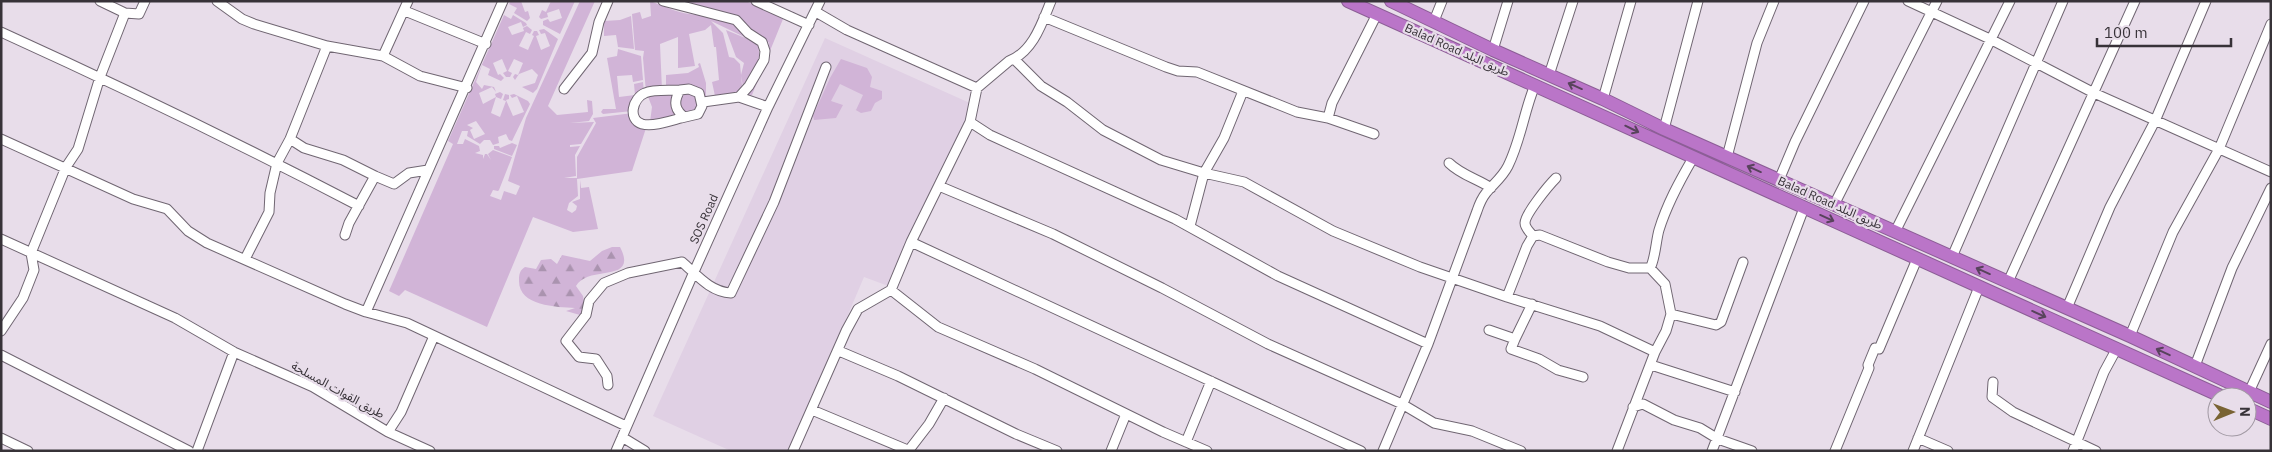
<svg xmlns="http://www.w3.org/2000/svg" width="2272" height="452" font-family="'IBM Plex Sans','Noto Sans Arabic',sans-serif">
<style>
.built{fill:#e0d0e4}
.grass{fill:#d1b4d7;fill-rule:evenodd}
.forest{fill:url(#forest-firs)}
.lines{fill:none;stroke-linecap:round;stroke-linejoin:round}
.minor-casing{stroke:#706672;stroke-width:11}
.highway-casing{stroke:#8c5e96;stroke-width:14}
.minor{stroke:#fff;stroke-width:9}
.highway{stroke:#ba75c8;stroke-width:12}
.oneway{stroke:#58435c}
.labels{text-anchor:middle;stroke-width:4.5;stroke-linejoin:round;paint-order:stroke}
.street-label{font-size:12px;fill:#373238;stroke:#e8ddea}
</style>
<defs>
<pattern id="forest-firs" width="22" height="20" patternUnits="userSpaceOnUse" patternTransform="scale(1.25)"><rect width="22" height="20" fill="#d1b4d7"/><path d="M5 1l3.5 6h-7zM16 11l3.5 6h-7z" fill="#aa93af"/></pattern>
</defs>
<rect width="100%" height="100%" fill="#e8ddea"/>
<!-- built -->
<path class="built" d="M825 38 972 104 891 287 864 277 790 451H731L653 416Z"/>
<!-- grass -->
<path class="grass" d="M511 1H521L525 12 528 11 530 18 527 21 514 13 517 8 509 4Z
M551 1H575L560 34 543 25V21L548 19 550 22 562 18 559 9 547 13 548 17 541 19 539 17 542 10 546 12Z
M580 1H595L548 106 557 115 588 112 587 100 592 101 593 114 589 121 570 123 594 122 581 144 570 145V147L580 146 575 155 576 176 564 178H577V157L596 123 593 118 633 113 647 125 632 171 577 179 578 196 569 203 567 210 572 213 576 210 577 206 572 202 580 199V180L581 188 589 187 598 229 573 232 533 217 487 327 405 290 399 296 389 291 453 144 448 141 504 15 511 19 513 15 526 23 527 25 523 27 521 22 508 27 512 35 524 31 523 28 527 26 532 30 530 34 526 32 519 46 528 50 534 36 532 35 534 31H537L539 35 536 36 541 50 550 46 545 33 541 34 539 30 544 29 558 39 537 89 533 93 522 87 535 83 538 75 532 69 519 74 515 80 513 77 515 74 518 75 523 63 514 59 508 71 512 73 510 77H506L503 73 507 71 502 59 493 63 498 75 500 74 504 78 501 81 488 75 490 69 482 65 476 82 482 89 484 85 494 87 496 92 492 87 479 93 483 104 496 97 495 94 500 92 503 94 501 99 496 97 491 113 500 117 506 101 503 100 505 94 509 95V99L506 100 513 116 524 112 517 96 512 98 510 95 514 94 528 101 530 104 512 141 509 140 506 134 498 137 499 143 493 145 490 140H484L480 144 467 136 468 131H462L457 144H463L465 139 479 146 480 151 475 153 483 155V159L485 154H487L491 160 488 154 493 150 512 157 499 190 498 191 493 190 490 196 501 200 504 191 516 195 520 186 508 181 526 118ZM476 121 485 134 474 139 470 130 473 128 467 125Z
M650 1C666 7 680 14 697 15L654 1H746L783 19 752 95H749V90L767 57 769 42 761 49 757 44C764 60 752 75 743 87L741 75 744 63 736 57 726 30 755 42 711 21 723 33 729 57 734 58 740 64 743 96H715L712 82 719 80 716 47H714L711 25 705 30 689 34 695 66 678 68V37L660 44 662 90 646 92 643 58 644 51 635 50 632 14 640 12 642 19 651 16Z
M631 16 634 49 618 47 616 35 604 36V21L620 20Z
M618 49 641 56 643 80 633 82 632 75 617 76 619 97 635 95 634 84 643 82 644 93 632 111 603 114 601 112 603 109H616L607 58 617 56Z
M841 59 867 68 872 77 870 87 882 91V99L875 103 871 111 861 113 854 109 856 110 863 95 840 84 831 101 843 105 836 118 814 120 813 116 830 78Z
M700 63 706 83V98L703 95 666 89V75L688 73 699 67 698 64Z
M679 91 672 103 676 115 650 122 652 107 647 94Z
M678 103a10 10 0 1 1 20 0a10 10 0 1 1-20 0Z
M512 143 517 145 512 156 494 149V146H499L500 148Z"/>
<!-- forest -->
<path class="forest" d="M612 247H620C639 284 588 264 576 286L583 296 585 308 580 315 566 311 575 308C556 307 518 306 519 280 519 274 520 270 525 267L536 269 541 260 551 259 557 264 562 255 590 261 602 251Z"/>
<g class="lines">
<defs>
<path id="minor" d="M100 1 125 13 139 14 145 1
M217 1 242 19 254 24 327 46 383 56 420 76 467 88
M663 1 736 20 748 33 762 42 765 51 764 60 749 86 739 97
M756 1 809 25
M1908 1 1992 40 2094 93 2271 172
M405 11 486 44
M816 12 847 30 977 88
M1044 17 1166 67 1178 71 1197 72 1297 112 1328 118 1374 134
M1434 21 1442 1
M1 32C122 87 242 145 359 206
M1493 50 1508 1
M383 56 408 1
M1014 59 1041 86 1067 102 1103 130 1161 160 1204 173 1224 138 1243 91
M1549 75 1573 1
M564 89 592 53 599 22 608 1
M689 89 699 93 702 106 698 114 681 118 682 115C673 107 675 99 680 90Z
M680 90C670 91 654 89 645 93 633 98 627 119 642 124 653 127 670 121 681 118
M1603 99 1631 1
M703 102 739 97 768 107
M1328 118 1332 103 1377 14
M970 122 990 135 1175 219 1278 276 1428 344
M1664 129 1698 1
M1 139 133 199 167 209 188 231 207 243 345 304 366 312 407 323 626 426
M290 139 304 148 343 160 375 176
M1727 157 1757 43 1774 1
M1449 163C1461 175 1478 179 1491 188
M1779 180 1795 142 1864 1
M939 186 1053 234 1162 288 1268 344 1402 404 1434 423 1472 431 1521 451
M1834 205 1937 1
M1190 226 1204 173 1244 182 1333 231 1420 267 1507 297 1600 326 1655 352
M1895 232 2010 1
M345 235 349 223 375 176 394 184 409 173 428 170
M1533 236C1530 232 1525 228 1525 223 1525 214 1549 185 1556 178
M1 239 175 318 234 352 313 387 388 432 430 451
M911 242 1361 451
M1952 257 2063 1
M245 259 269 212 270 193 277 163 290 139 327 46
M2008 282 2135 1
M891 290 938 327 1035 369 1163 432 1207 451
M1507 297 1527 246 1533 236 1540 235 1608 262 1629 268H1650
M2067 308 2110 207 2155 121 2206 1
M366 312 503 1
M1671 314 1716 325 1721 322 1743 262
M1489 330 1515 339 1511 349 1539 359 1558 370 1583 377
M1 331 23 298 34 270 31 253 66 167 78 149 100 77 125 13
M2130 336 2173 232 2219 149 2271 24
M1515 339 1532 304
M839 351 898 376 1016 434 1057 451
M1 355 189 451
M1651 365 1735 392
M2195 366 2232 268 2271 188
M1993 382 1992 397 2013 412 2096 451
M608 385 607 376 596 359 579 357 566 341 586 315 589 301 604 283 628 273 682 262C696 274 710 292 731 293L774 202 826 67
M2249 392 2271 344
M1633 407 1643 404 1674 420 1700 428 1718 439 1752 451
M812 410 910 451
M388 432 401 412 434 336
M622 437 645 451
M1 438 28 451
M1918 438 1948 451
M1186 442 1211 381
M909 450 929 424 944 398
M197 451 234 352
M616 451 693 274 768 107 820 1
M793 451 846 331 858 309 891 290 911 242 970 122 977 88 1009 61C1033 52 1042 23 1051 1
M1111 451 1126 414
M1383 451 1428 344 1477 211C1479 205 1482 198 1486 193 1493 184 1502 178 1508 166 1521 140 1524 111 1535 85
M1617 451 1655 352 1666 331 1671 314 1665 284 1650 268C1655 261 1656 240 1659 230 1667 204 1679 182 1693 158
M1712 451 1804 208
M1835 451 1869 368 1868 365 1875 348 1879 349 1917 259
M1913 451 1979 287
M2073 451 2104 372 2117 348"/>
<path id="highway" d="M1348 1 2223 397
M1391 1 1493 50 1603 99 1664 129 2130 336 2271 402
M2247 408 2271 419"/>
</defs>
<!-- minor casing -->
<use href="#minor" class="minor-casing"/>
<!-- highway casing -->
<use href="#highway" class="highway-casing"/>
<!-- minor -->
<use href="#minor" class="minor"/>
<!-- highway -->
<use href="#highway" class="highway"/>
</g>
<!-- one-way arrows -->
<defs><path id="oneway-shaft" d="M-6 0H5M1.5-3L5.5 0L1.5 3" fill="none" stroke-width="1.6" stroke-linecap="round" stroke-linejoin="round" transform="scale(1.25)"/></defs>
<g class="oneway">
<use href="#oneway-shaft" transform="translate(1575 86) rotate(-156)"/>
<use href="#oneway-shaft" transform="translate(1632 129) rotate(26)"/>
<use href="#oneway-shaft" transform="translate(1754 169) rotate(-156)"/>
<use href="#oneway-shaft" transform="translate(1827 218) rotate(24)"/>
<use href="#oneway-shaft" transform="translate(1983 271) rotate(-156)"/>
<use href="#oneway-shaft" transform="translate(2039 314) rotate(24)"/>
<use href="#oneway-shaft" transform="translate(2163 352) rotate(-155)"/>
</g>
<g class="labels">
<!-- street labels -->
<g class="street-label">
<text transform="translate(1457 50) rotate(24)" y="4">Balad Road طريق البلد</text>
<text transform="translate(1830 203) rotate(24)" y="4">Balad Road طريق البلد</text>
<text transform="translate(704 219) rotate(-66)" y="4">SOS Road</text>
<text transform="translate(338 390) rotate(29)" y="4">طريق القوات المسلحة</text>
</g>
</g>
<!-- border -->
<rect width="2272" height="452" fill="none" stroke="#373238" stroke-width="5"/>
<!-- north arrow -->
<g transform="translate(2232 412) rotate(89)"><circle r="24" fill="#e8ddea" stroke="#a199a3"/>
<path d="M0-4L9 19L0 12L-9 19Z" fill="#796333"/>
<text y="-8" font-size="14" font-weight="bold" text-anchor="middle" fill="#373238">N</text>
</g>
<!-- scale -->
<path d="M2097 38v8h134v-8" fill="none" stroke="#373238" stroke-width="2.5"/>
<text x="2104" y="38" font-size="15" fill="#373238" stroke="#e8ddea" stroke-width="4" paint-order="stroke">100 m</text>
</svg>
